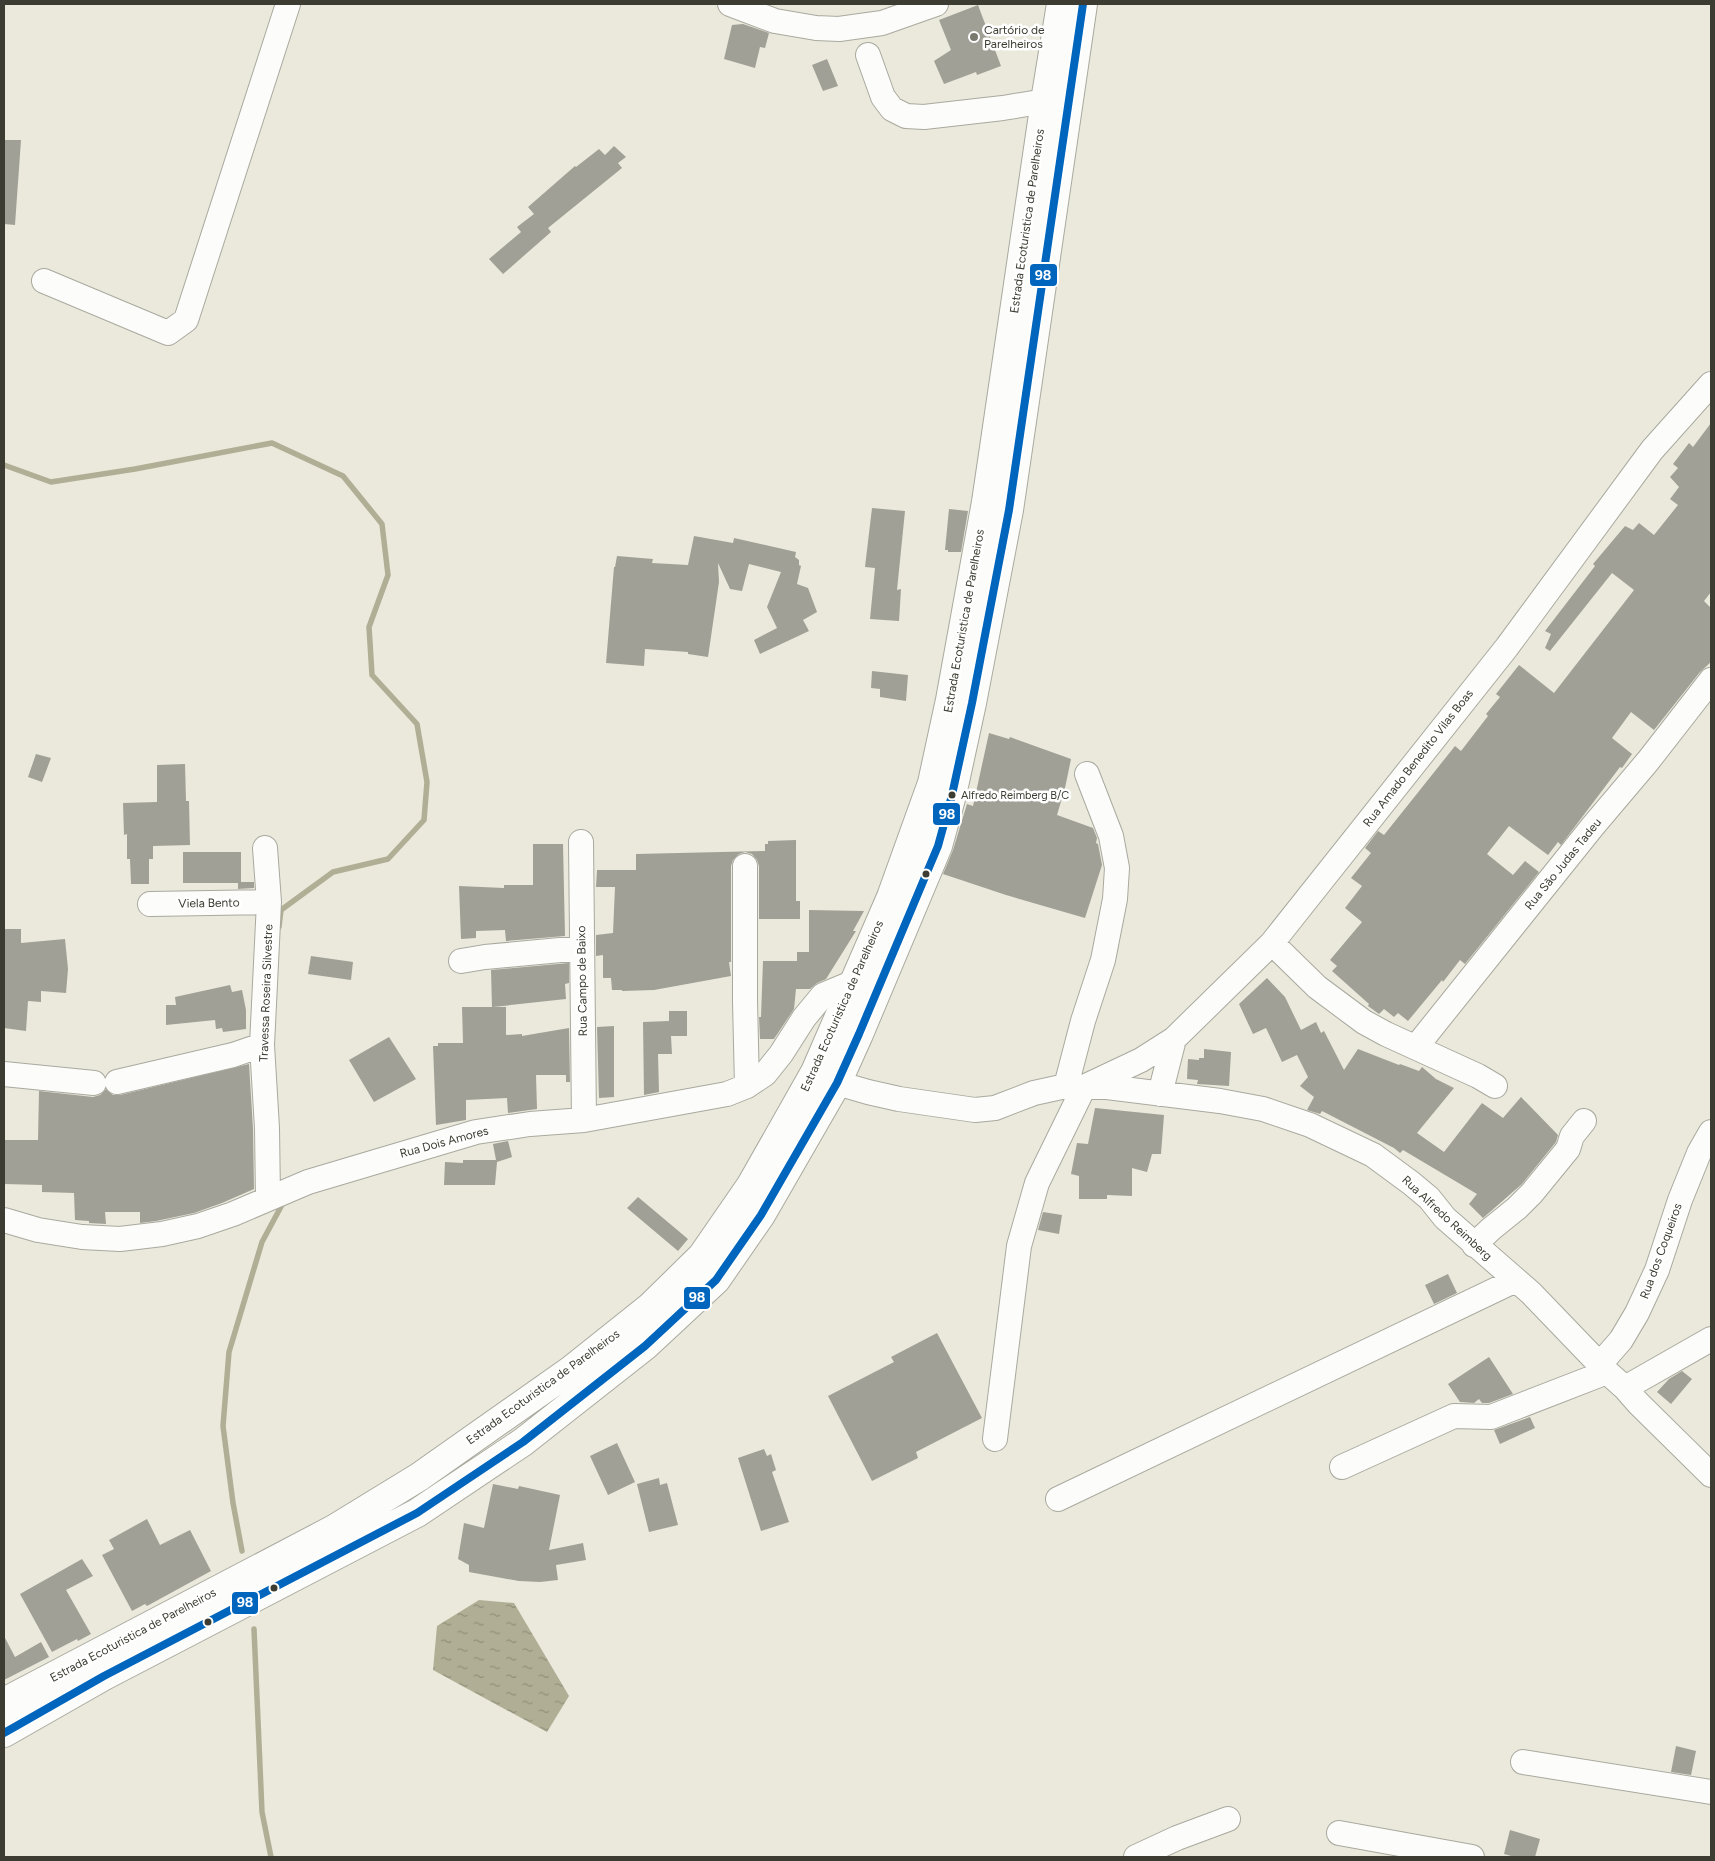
<svg xmlns="http://www.w3.org/2000/svg" width="1715" height="1861" font-family="Figtree,sans-serif">
<style>
.water{fill:url(#water-ripples)}
.lines{fill:none;stroke-linecap:round;stroke-linejoin:round}
.stream{stroke:#b0af95;stroke-width:5.5}
.building{fill:#a1a096}
.minor-casing{stroke:#aaa99f;stroke-width:26}
.major-casing{stroke:#aaa99f;stroke-width:30}
.minor{stroke:#fcfcfa;stroke-width:24}
.major{stroke:#fcfcfa;stroke-width:28}
.bus-1-casing{stroke:#fff;stroke-width:11}
.bus-1{stroke:#0065bd;stroke-width:8}
.poi-dot{fill:#79796e;stroke:#fff;stroke-width:2}
.bus-dot{fill:#3c3c32;stroke:#fff;stroke-width:2}
.labels{text-anchor:middle;stroke-width:5;stroke-linejoin:round;paint-order:stroke}
.bus-label{font-size:11px;fill:#3c3c32;stroke:#fff;text-anchor:start}
.poi-label{font-size:12px;fill:#3c3c32;stroke:#fff;text-anchor:start}
.street-label{font-size:12px;fill:#3c3c32;stroke:#fff}
.line-badge{stroke:#fff;stroke-width:2}
.badge-label{font-size:14px;text-anchor:middle;font-weight:bold;fill:#fff}
</style>
<defs>
<pattern id="water-ripples" width="26" height="14" patternUnits="userSpaceOnUse" patternTransform="scale(1.25)"><rect width="26" height="14" fill="#b0af95"/><path d="M2 4q2-2 4 0t4 0M15 11q2-2 4 0t4 0" fill="none" stroke="#90907a"/></pattern>
</defs>
<rect width="100%" height="100%" fill="#eae9dc"/>
<!-- water -->
<path class="water" d="M479 1600 514 1603 569 1696 547 1732 433 1670 437 1626Z"/>
<g class="lines">
<!-- stream -->
<path class="stream" d="M4 465 51 482 135 469 272 443 343 476 382 524 388 575 369 627 372 675 417 724 427 782 424 820 388 859 333 872 281 910 279 927
M242 1551 233 1503 223 1426 229 1352 262 1242 284 1201
M254 1629 262 1812 271 1857"/>
</g>
<!-- building -->
<path class="building" d="M978 5 1001 66 977 75 976 72 944 84 934 61 951 50 939 20Z
M743 24 769 33 765 48 760 47 755 68 724 59 732 25Z
M827 59 838 86 823 91 812 65Z
M4 140H21L15 225 4 224Z
M614 146 626 157 618 163 622 168 548 228 551 232 503 274 489 259 521 232 517 227 534 214 528 207 575 166 576 167 599 149 605 155Z
M1711 423V592L1704 601 1711 608V662L1700 672 1654 730 1631 712 1612 738 1632 754 1622 768 1620 767 1561 845 1558 842 1548 855 1509 826 1487 854 1513 875 1525 861 1539 872 1465 964 1460 960 1443 982 1442 980 1408 1021 1398 1013 1394 1017 1384 1009 1379 1014 1368 1006 1369 1004 1332 971 1337 966 1330 960 1362 922 1345 908 1362 886 1351 878 1371 853 1365 848 1378 831 1384 835 1455 746 1461 751 1488 716 1486 714 1500 697 1496 694 1519 665 1554 693 1634 590 1612 573 1550 651 1545 648 1551 634 1545 631 1595 566 1593 564 1625 526 1633 530 1639 523 1654 535 1678 505 1670 499 1679 487 1670 477 1678 468 1673 464 1689 443 1693 447Z
M872 508 905 511 897 590 901 589 899 621 870 619 875 568 865 567Z
M949 509 968 511 961 552H948V550H945Z
M694 536 733 543 734 538 796 552 795 557 799 560V565L801 566 797 584 808 588 817 612 803 620 809 631 760 654 754 640 777 628 767 607 781 572 749 564 742 591 730 589 718 563 719 582 708 657 688 654V652L645 649 644 666 606 663 614 567H615L617 556 653 559 652 563 688 565Z
M872 671 908 675 906 701 880 697V689L871 688Z
M989 733 1009 739 1010 737 1071 759 1065 788 1057 815 1093 828 1097 838 1096 843 1098 844 1102 865 1085 918 1006 895 943 874 953 850 967 804 973 806Z
M36 754 51 758 42 782 28 777Z
M185 764 186 801H189L190 845 153 846V859H149V884H131L130 859H127V834L124 835 123 803 157 802V765Z
M796 840V901H800V919H759V866L757 860 752 854 745 852 739 854 733 860 731 866V962H729L731 976 654 990 622 991V990H612L611 978H603V955L596 956V935L613 933 615 887H596L597 870H636V854L765 851V844H768V841Z
M533 844H563L565 936 506 941 505 930 476 931V938L461 939 459 886 504 888V885H533Z
M183 852H241V882H254V888L238 889V883H183Z
M809 910 864 911 853 931H856L826 979 817 983 810 989H796L794 1009 774 1039H760L759 1017H761L763 961H797V952H809Z
M4 929H21V943L65 939 68 969 66 993 41 991V1002L28 1001 26 1031 4 1028Z
M311 956 353 962 351 980 308 974Z
M569 963V983L565 984 566 999 493 1007H506V1035L522 1034V1036L569 1028 570 1082H566V1075H536L537 1109 508 1113 507 1098 466 1100V1120L436 1125 433 1046H438V1043H463L462 1007H492L491 970Z
M1267 978 1285 997 1301 1030 1316 1022 1321 1033 1324 1031 1344 1070 1358 1049 1399 1065 1400 1064 1419 1071 1422 1067 1436 1079 1454 1088 1417 1133 1444 1152 1482 1103 1503 1118 1521 1097 1558 1135 1556 1142 1522 1184 1483 1218 1469 1204 1477 1194 1403 1150 1400 1153 1394 1148 1322 1111 1320 1114 1307 1110 1314 1097 1300 1086 1308 1077 1297 1055 1282 1062 1266 1028 1253 1034 1239 1004Z
M230 985 232 992 242 990 246 1010V1029L223 1032 222 1028 216 1029 215 1020 166 1025V1005H176L175 997Z
M669 1011H687V1036H671L672 1054H658L659 1092 644 1095 643 1022 669 1021Z
M614 1026V1097L599 1098 597 1027Z
M389 1037 416 1079 374 1102 349 1060Z
M1204 1049 1231 1052 1229 1086 1197 1084 1198 1080 1187 1079 1188 1059 1199 1060V1058H1204Z
M249 1064 253 1129 254 1189 222 1203 194 1213 156 1221 140 1223V1212H105L106 1224 89 1223V1221L75 1220 74 1193 42 1192V1185L4 1184V1140H38L39 1091 93 1097 100 1095 106 1089 113 1095H120Z
M1095 1108 1164 1115 1161 1154H1152L1147 1172 1132 1168V1196L1107 1195V1199H1079V1176L1071 1174 1077 1143 1088 1144Z
M508 1141 512 1157 497 1162 495 1185H444L445 1162 463 1163V1160H496L493 1144Z
M638 1197 688 1239 678 1251 627 1208Z
M1043 1212 1062 1215 1059 1234 1038 1230Z
M1448 1274 1457 1293 1434 1304 1425 1285Z
M937 1333 982 1418 916 1452 918 1458 872 1481 828 1396 894 1362 891 1357Z
M1489 1357 1513 1394 1489 1403H1482L1479 1399 1474 1403 1460 1402 1448 1384Z
M1682 1371 1692 1379 1671 1404 1657 1392 1669 1379Z
M1530 1417 1535 1428 1500 1444 1494 1430Z
M617 1443 635 1482 608 1495 590 1456Z
M764 1449 767 1456 771 1454 776 1470 772 1472 789 1522 761 1531 738 1458Z
M659 1478 660 1485 667 1483 678 1525 649 1532 637 1484Z
M493 1484 518 1489 519 1486 560 1495 549 1550 583 1543 586 1560 556 1565 558 1580 540 1582 519 1581 469 1572V1565L458 1559 464 1523 484 1528Z
M147 1519 160 1545 190 1530 211 1571 147 1606 145 1604 132 1611 102 1555 114 1549 109 1540Z
M82 1559 93 1576 66 1590 91 1634 78 1641 77 1639 52 1652 20 1594Z
M4 1636 15 1657 41 1642 49 1657 4 1680Z
M1676 1746 1696 1751 1691 1775 1671 1772Z
M1510 1830 1540 1839 1535 1857H1515L1504 1854Z"/>
<g class="lines">
<defs>
<path id="minor" d="M730 4 775 21 816 28 839 29 882 23 936 4
M868 55 883 97 892 109 906 116 924 117 1003 108 1045 101 1062 95
M44 281 168 333 186 320 288 4
M581 842 584 1120
M265 848 269 902 262 1045 267 1128 268 1198
M745 866V1001L747 1086
M150 904 269 902
M1272 943 1317 987 1364 1022 1386 1034 1478 1076 1495 1086
M461 961 485 957 582 948
M1416 1047 1593 826 1648 761 1711 680
M4 1074 94 1083
M821 1075 837 1083 868 1092 899 1099 975 1110 995 1108 1034 1093 1066 1086 1107 1087 1220 1101 1263 1109 1310 1125 1373 1155 1411 1183 1429 1198 1445 1218 1531 1293 1607 1372 1625 1388 1638 1403 1711 1475
M117 1082 233 1055 262 1045
M1088 1085 1141 1060 1174 1039 1272 943 1507 647 1652 450 1711 384
M1066 1086 1083 1021 1103 960 1115 899 1117 868 1111 836 1087 774
M1160 1094 1174 1039
M4 1220 38 1230 82 1237 120 1239 162 1234 198 1226 233 1214 308 1182 476 1132 530 1124 584 1120 727 1094 747 1086 765 1074 781 1054 804 1018 823 995 854 982 866 986
M1474 1245 1491 1229 1517 1208 1532 1193 1568 1149 1572 1136 1584 1121
M1600 1364 1621 1340 1637 1313 1657 1270 1680 1200 1699 1153 1711 1132
M1625 1388 1711 1339
M995 1439 1019 1246 1037 1183 1084 1087
M1342 1467 1454 1416 1491 1417 1607 1372
M1058 1499 1516 1280
M1523 1762 1711 1792
M1339 1833 1472 1857
M1136 1857 1177 1838 1228 1819"/>
<path id="major" d="M4 1702 334 1529 419 1477 571 1370 650 1307 702 1256 751 1185 815 1072 891 897 932 783 950 700 986 502 1045 101 1061 4
M4 1733 104 1676 417 1513 523 1442 645 1346 716 1280 761 1215 837 1083 859 1034 938 846 952 795 972 703 1009 510 1083 4"/>
</defs>
<!-- minor casing -->
<use href="#minor" class="minor-casing"/>
<!-- major casing -->
<use href="#major" class="major-casing"/>
<!-- minor -->
<use href="#minor" class="minor"/>
<!-- major -->
<use href="#major" class="major"/>
<defs>
<path id="bus-1" d="M4 1733 104 1676 417 1513 523 1442 645 1346 716 1280 761 1215 837 1083 859 1034 938 846 952 795 972 703 1009 510 1083 4"/>
</defs>
<!-- bus-1 casing -->
<use href="#bus-1" class="bus-1-casing"/>
<!-- bus-1 -->
<use href="#bus-1" class="bus-1"/>
</g>
<!-- markers -->
<circle class="poi-dot" cx="974" cy="37" r="5"/>
<g class="bus-dot">
<circle cx="952" cy="795" r="4.5"/>
<circle cx="926" cy="874" r="4.5"/>
<circle cx="274" cy="1588" r="4.5"/>
<circle cx="208" cy="1622" r="4.5"/>
</g>
<g class="labels">
<!-- bus labels -->
<g class="bus-label">
<text x="961" y="799">Alfredo Reimberg B/C</text>
</g>
<!-- poi labels -->
<g class="poi-label">
<text x="984" y="34">Cartório de<tspan x="984" dy="14">Parelheiros</tspan></text>
</g>
<!-- street labels -->
<g class="street-label">
<text transform="translate(1027 221) rotate(-82)" y="4">Estrada Ecoturistica de Parelheiros</text>
<text transform="translate(964 621) rotate(-80)" y="4">Estrada Ecoturistica de Parelheiros</text>
<text transform="translate(1418 758) rotate(-52)" y="4">Rua Amado Benedito Vilas Boas</text>
<text transform="translate(1563 864) rotate(-51)" y="4">Rua São Judas Tadeu</text>
<text transform="translate(209 903) rotate(-1)" y="4">Viela Bento</text>
<text transform="translate(582 981) rotate(-91)" y="4">Rua Campo de Baixo</text>
<text transform="translate(266 993) rotate(-88)" y="4">Travessa Roseira Silvestre</text>
<text transform="translate(842 1006) rotate(-66)" y="4">Estrada Ecoturistica de Parelheiros</text>
<text transform="translate(444 1142) rotate(-15)" y="4">Rua Dois Amores</text>
<text transform="translate(1447 1218) rotate(43)" y="4">Rua Alfredo Reimberg</text>
<text transform="translate(1661 1251) rotate(-70)" y="4">Rua dos Coqueiros</text>
<text transform="translate(543 1387) rotate(-36)" y="4">Estrada Ecoturistica de Parelheiros</text>
<text transform="translate(133 1635) rotate(-28)" y="4">Estrada Ecoturistica de Parelheiros</text>
</g>
</g>
<g class="line-badge">
<rect x="1029" y="263" width="29" height="24" rx="5" fill="#0065bd"/>
<rect x="932" y="802" width="29" height="24" rx="5" fill="#0065bd"/>
<rect x="683" y="1286" width="28" height="24" rx="5" fill="#0065bd"/>
<rect x="231" y="1591" width="28" height="24" rx="5" fill="#0065bd"/>
</g>
<g class="badge-label">
<text x="1043" y="280">98</text>
<text x="947" y="819">98</text>
<text x="697" y="1302">98</text>
<text x="245" y="1607">98</text>
</g>
<!-- border -->
<rect width="1715" height="1861" fill="none" stroke="#3c3c32" stroke-width="10"/>
</svg>
